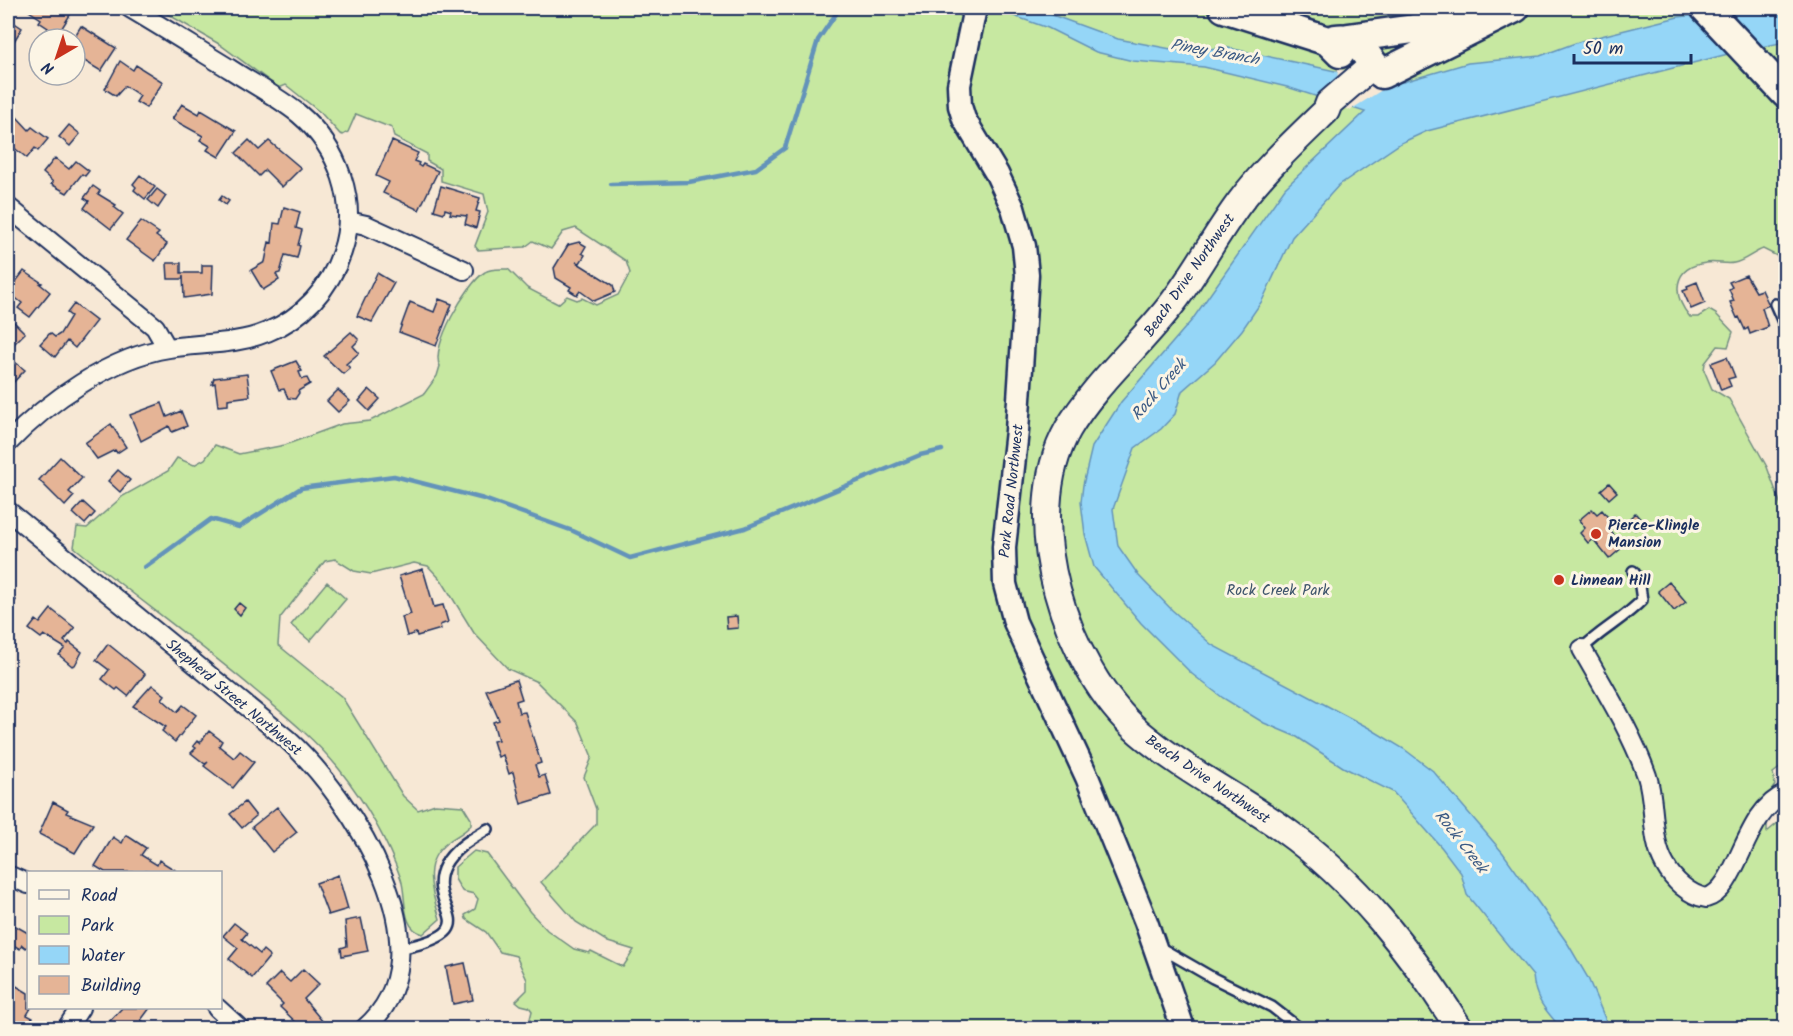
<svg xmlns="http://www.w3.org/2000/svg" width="1793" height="1036" font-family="Kalam,sans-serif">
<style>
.green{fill:#c7e8a1;stroke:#718c80;stroke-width:1.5}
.water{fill:#95d6f7;stroke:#6493ba;stroke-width:1.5}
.pier{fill:#f7e8d5}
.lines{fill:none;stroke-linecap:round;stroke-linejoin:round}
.stream{stroke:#6493ba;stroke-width:4.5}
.building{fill:#e5b496;stroke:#1b2f5e;stroke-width:1.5}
.service-casing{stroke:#1b2f5e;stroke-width:14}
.minor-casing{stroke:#1b2f5e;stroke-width:22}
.tertiary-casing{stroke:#1b2f5e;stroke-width:27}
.secondary-casing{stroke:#1b2f5e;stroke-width:30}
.primary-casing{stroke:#1b2f5e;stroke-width:33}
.service{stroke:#fcf5e5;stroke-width:9}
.minor{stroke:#fcf5e5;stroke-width:18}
.tertiary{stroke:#fcf5e5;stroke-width:22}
.secondary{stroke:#fcf5e5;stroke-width:26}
.primary{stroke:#fcf5e5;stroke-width:28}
.poi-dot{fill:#c8321e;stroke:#fcf5e5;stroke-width:2}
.labels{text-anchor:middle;stroke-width:6;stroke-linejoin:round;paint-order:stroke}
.street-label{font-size:15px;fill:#1b2f5e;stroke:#fcf5e5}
.poi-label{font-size:15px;font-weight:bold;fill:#1b2f5e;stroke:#fcf5e5;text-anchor:start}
.park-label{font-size:15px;fill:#3d546b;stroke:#fcf5e5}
.water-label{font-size:16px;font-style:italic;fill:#3a5984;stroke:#fcf5e5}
</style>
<rect width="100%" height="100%" fill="#f7e8d5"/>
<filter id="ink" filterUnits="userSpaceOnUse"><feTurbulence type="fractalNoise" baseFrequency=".0167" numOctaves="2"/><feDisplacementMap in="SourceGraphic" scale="12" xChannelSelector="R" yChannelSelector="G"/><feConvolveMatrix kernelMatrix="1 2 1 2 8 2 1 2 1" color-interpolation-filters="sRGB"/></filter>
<g filter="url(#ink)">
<!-- green -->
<path class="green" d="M157 8H1785V260L1763 249C1754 252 1743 262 1734 263 1725 265 1716 261 1706 263 1672 267 1672 295 1690 317H1698L1709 310 1716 314 1733 332 1728 347 1718 346 1705 363 1704 370 1712 389 1729 399 1767 467 1785 516V764L1773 773 1775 785 1767 797V832L1780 821 1785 822V867L1782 874C1788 893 1778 910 1786 928L1785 1028H523L529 1023 532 1011 529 1007 521 1005 516 1001 527 990V980L516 956 500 952 486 932 466 919 465 915 475 909 478 899 474 894 462 891 455 879V867L474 851 487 854 530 912 547 930 574 949 589 953 591 951 623 967 634 950 608 942 576 922 541 882 596 824V809L584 777 592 757 578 723 537 682 508 669 474 633 442 581 428 566 414 563 371 574 354 571 335 559 325 561 280 618 278 645 342 697 403 796 418 810 435 804 463 806 471 819V825C464 833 456 836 448 842 420 863 432 891 440 919L423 934C400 928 407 897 401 879 387 839 365 802 339 769 315 739 285 715 256 691 197 641 134 596 74 547L77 527 87 528 123 496 168 471 177 458 194 465 205 459 215 445 239 454 285 445 342 424 370 421 424 394 437 376 440 366C429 349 467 283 485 272 491 268 500 269 508 269L527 288 558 304 567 296 577 300 582 298 596 305 618 295 630 273 626 261 576 228 563 232 551 249 533 241 525 247 478 250 475 246 488 212 484 194 441 181V169L427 161V154L394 137 392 128 356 114 348 132 343 135 340 134 321 113 286 85 279 88 219 44Z
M327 582 346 599 310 641 291 625Z"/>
<!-- water -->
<path class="water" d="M991 8H1033L1118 39 1187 52 1224 47 1340 72 1403 82 1468 63 1540 56 1581 41 1678 17 1761 8H1785V42L1728 54 1427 131 1401 143 1339 185 1292 237 1262 301 1242 330 1215 362 1182 391 1175 414 1161 429 1135 448 1113 509 1118 546 1139 576 1172 610 1212 645 1369 728 1404 749 1433 771 1503 853 1568 944 1588 978 1609 1028H1561C1546 1011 1535 1000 1533 976L1467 895 1461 873 1442 848 1393 792 1343 767 1297 737 1264 723 1223 698 1192 674 1141 623 1094 567 1085 534 1081 502 1083 485 1092 447 1101 433 1121 402 1192 320 1285 188 1365 112 1287 87 1204 67 1133 61 1096 52 1048 28Z"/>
<!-- pier -->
<path class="pier" d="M1338 69 1398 80 1350 110 1318 100 1337 81Z"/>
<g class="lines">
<!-- stream -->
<path class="stream" d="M611 184 689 182 756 169 785 148 818 40 840 8
M145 567 211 519 239 527 301 488 394 476 484 499 573 531 630 558 745 528 920 455 942 450"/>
</g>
<!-- building -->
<path class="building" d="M31 8H59L70 15 55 39H49L44 35 48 28 39 22 41 19 29 11Z
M10 20 22 28 13 43 10 41 8 44Z
M81 26 116 48 101 71 78 57 75 62 73 39Z
M120 61 133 70 136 65 163 82 146 108 136 102 140 96 125 86 116 96 105 89Z
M50 75H65L63 81Z
M182 104 199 114 201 110 236 131 219 157 207 150 210 146 200 140 203 136 172 119Z
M16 116 29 130 32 127 48 139 38 151 35 148 27 158 8 143V127Z
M69 125 80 134 70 146 59 137Z
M249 140 259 150 269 141 301 168 282 187 265 170 259 176 236 153Z
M392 141 418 153 414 161 419 163 418 165 421 167 423 164 438 171 419 210 383 193 389 182 376 176Z
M55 158 69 169 76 161 89 171 85 176 82 174 67 193 51 184 53 182 43 173Z
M140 175 155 187 145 199 134 190 136 187 133 184Z
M93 186 100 191 98 194 116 205 114 207 123 214 111 229 84 208 89 201 84 198Z
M441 186 480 198 476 211 480 212 476 228 465 224 467 216 450 214 451 211 445 209 444 213 434 210Z
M157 189 166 196 158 208 148 200Z
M222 196 229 201 226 205 219 200Z
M284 207 300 212 296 228 302 230 298 245 300 246 297 258 285 255 280 273 276 274 279 280 263 290 251 270 265 262 269 242 272 243 274 223 280 224Z
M141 221 159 233 156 236 167 244 155 261 126 240Z
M579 242 586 246 582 253 585 255 580 263 576 262 613 285 615 292 594 301 580 291 577 295 569 290 571 287 556 278 554 268 568 245Z
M167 263H181V273H202V265H213L212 294 184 298 183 276 182 279H168Z
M24 271 42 283 40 284 50 292 30 317 18 308 22 303 8 292Z
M377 273 394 283 372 322 357 316Z
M1746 275 1756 292 1762 290 1769 305 1762 308 1768 327 1750 334 1748 328 1745 330 1739 317 1737 318 1730 302 1734 301 1729 289 1732 287 1729 282Z
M1697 282 1705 303 1691 309 1683 291 1688 289 1687 286Z
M439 299 452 304 436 346 399 332 410 302 434 312Z
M74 304 96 321 75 348 67 341 55 357 40 344 50 333 55 337 60 334 71 316 67 313Z
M13 321 25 333 14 344 8 337V327Z
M351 332 359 340 353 346 359 353 346 364 350 368 343 374 324 356Z
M1727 357 1735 377 1728 379 1731 386 1721 390 1711 363Z
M10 358 25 370 8 388V362Z
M296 361 302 371 299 372 302 379 307 378 310 384 298 391 299 393 295 399 288 398 284 389 279 390 271 371Z
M247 374 250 396 228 399V405L218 406 215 383 212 384 214 378Z
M369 389 380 399 369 411 359 401Z
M338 390 350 401 338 412 327 401Z
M162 403 167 417 181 411 187 426 172 432 169 426 141 441 130 415Z
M111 424 126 447 117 453 115 450 97 459 85 443Z
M60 457 82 478 69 492 74 496 65 506 39 480Z
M118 470 130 480 120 492 108 481Z
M1609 483 1617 492 1609 499 1601 490Z
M83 502 95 513 85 524 73 513Z
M1592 509 1597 514 1602 510 1615 526 1609 530 1624 546 1609 559 1593 539 1588 543 1580 533 1585 528 1579 520Z
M1635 513 1643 522 1635 530 1627 521Z
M423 569 434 607 443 605 448 622 440 625 441 629 417 636 416 633 407 636 402 617 411 614 399 576Z
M1669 582 1686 602 1674 611 1658 591Z
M8 593 16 600 8 611Z
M239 603 245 608 240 615 234 609Z
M51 609 75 628 64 641 68 644 69 642 82 652 75 665 72 666 59 655 65 648 44 635 41 638 29 629 36 620 40 623Z
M737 616 738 628 727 629 726 617Z
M108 644 145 674 128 696 118 688 116 690 102 679 109 670 96 660Z
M516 680 522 699 516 701 519 713 525 712 541 763 535 765 539 777 545 775 551 795 521 804 513 772 509 774 503 755 498 757 493 741 498 740 493 722 499 720 486 690Z
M152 685 165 695 162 699 177 712 183 705 196 715 175 742 162 731 166 727 133 706Z
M209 731 222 741 219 746 234 758 240 751 254 762 233 788 204 766 208 762 205 764 191 753 196 748 193 746 197 741 200 743Z
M53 802 68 810 66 813 93 824 75 853 39 834Z
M245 802 256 816 242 828 230 814Z
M277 807 297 832 272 852 252 827Z
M126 835 146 848 141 855 157 865 159 860 175 870 173 872H151L146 870V872H105L95 866 113 837 122 843Z
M338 875 348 909 328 915 316 883Z
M361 918 368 951 342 956 341 948 347 946 345 921Z
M234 923 247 933 242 939 260 954 263 950 270 956 252 978 229 959 238 948 223 936Z
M14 925 28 933V946L26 948 22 945 20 949 8 942Z
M465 963 473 1000 453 1004 446 967Z
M303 969 319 984 304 999 323 1022 317 1028H302L280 1007 283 1004 266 987 280 973 290 982Z
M8 981 28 993V1008H31L27 1015 33 1018 28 1028H8Z
M122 1008H150L141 1020 144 1022 139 1028 136 1026 134 1028H110L107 1027 109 1022Z"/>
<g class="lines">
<defs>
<path id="service" d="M1775 304 1786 329
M1582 649C1601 630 1624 619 1642 600L1639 580 1633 571
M1159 947 1213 978 1272 1007 1299 1028
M398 949C496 930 422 908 445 865 454 848 473 838 488 829"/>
<path id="minor" d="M8 207 155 327 167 348
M348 221 366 225 464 270
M8 443C47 402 111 357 169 348 202 343 237 345 267 332 303 318 330 288 342 252 359 202 338 147 299 114 278 97 253 84 230 69 197 49 164 28 130 8
M8 511 287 739C352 798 453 953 365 1028
M1582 649C1605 690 1631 731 1647 776 1656 804 1650 839 1665 865 1673 880 1689 895 1706 898 1739 890 1743 811 1786 794
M8 875 28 884
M217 1008 239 1028
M67 1028 80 1008"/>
<path id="tertiary" d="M975 8 959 85 960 106 964 119 997 174 1013 208 1024 246 1027 275 1017 431 1004 547 1005 584 1015 622 1087 777 1146 922 1183 1028"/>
<path id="secondary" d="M1373 65 1329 103 1326 111C1296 140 1265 169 1240 202 1216 234 1198 269 1174 301 1141 345 1096 382 1068 429 1017 519 1066 669 1140 733 1184 770 1236 796 1283 829 1356 881 1412 953 1459 1028"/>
<path id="primary" d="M1224 8 1328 41 1340 53
M1705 8 1786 94
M1348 38 1414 29 1476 8
M1328 41C1360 30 1363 56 1382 74L1515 8"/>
</defs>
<!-- service casing -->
<use href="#service" class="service-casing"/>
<!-- minor casing -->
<use href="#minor" class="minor-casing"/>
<!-- tertiary casing -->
<use href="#tertiary" class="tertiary-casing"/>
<!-- secondary casing -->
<use href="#secondary" class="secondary-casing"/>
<!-- primary casing -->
<use href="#primary" class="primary-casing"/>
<!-- service -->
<use href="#service" class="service"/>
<!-- minor -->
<use href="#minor" class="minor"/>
<!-- tertiary -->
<use href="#tertiary" class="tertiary"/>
<!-- secondary -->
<use href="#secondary" class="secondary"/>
<!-- primary -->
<use href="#primary" class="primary"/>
</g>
</g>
<!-- markers -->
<g class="poi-dot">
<circle cx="1596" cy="534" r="6"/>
<circle cx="1559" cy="580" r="6"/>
</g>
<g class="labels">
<!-- street labels -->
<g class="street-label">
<text transform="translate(1189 275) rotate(-55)" y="5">Beach Drive Northwest</text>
<text transform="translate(1011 491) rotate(-84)" y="5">Park Road Northwest</text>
<text transform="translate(234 697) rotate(40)" y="5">Shepherd Street Northwest</text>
<text transform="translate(1208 779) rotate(34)" y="5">Beach Drive Northwest</text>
</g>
<!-- poi labels -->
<g class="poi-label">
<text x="1608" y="530">Pierce-Klingle<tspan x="1608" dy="17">Mansion</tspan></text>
<text x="1571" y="585">Linnean Hill</text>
</g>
<!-- park labels -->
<g class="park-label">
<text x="1278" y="595">Rock Creek Park</text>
</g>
<!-- water labels -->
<g class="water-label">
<text transform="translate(1215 51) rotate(10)" y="6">Piney Branch</text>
<text transform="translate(1158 389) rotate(-49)" y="6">Rock Creek</text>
<text transform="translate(1462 841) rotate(52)" y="6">Rock Creek</text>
</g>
</g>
<!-- margin -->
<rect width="1793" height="1036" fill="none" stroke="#fcf5e5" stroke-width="30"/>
<rect x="15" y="15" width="1763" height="1006" fill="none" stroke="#1b2f5e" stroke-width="2" filter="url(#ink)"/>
<!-- legend -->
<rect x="27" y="871" width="195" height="138" fill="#fcf5e5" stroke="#a2a6af" stroke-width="1.5"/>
<rect x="39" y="890" width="30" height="9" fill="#fcf5e5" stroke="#a2a6af" stroke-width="1.5"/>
<text x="81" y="901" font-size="18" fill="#1b2f5e">Road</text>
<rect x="39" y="916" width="30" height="18" fill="#c7e8a1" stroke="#a2a6af" stroke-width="1.5"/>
<text x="81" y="931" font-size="18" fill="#1b2f5e">Park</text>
<rect x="39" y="946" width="30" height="18" fill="#95d6f7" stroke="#a2a6af" stroke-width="1.5"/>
<text x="81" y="961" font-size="18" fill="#1b2f5e">Water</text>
<rect x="39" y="976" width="30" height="18" fill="#e5b496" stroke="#a2a6af" stroke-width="1.5"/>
<text x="81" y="991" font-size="18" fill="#1b2f5e">Building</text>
<!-- north arrow -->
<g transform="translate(57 57) rotate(219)"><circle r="28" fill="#fcf5e5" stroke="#a2a6af" stroke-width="1.5"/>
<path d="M0-4.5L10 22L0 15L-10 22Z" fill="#c8321e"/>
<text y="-9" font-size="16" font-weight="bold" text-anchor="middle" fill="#1b2f5e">N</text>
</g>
<!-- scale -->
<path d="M1574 54v9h117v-9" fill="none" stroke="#1b2f5e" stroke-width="3"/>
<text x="1583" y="54" font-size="18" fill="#1b2f5e" stroke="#fcf5e5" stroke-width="4.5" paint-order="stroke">50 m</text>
</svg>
